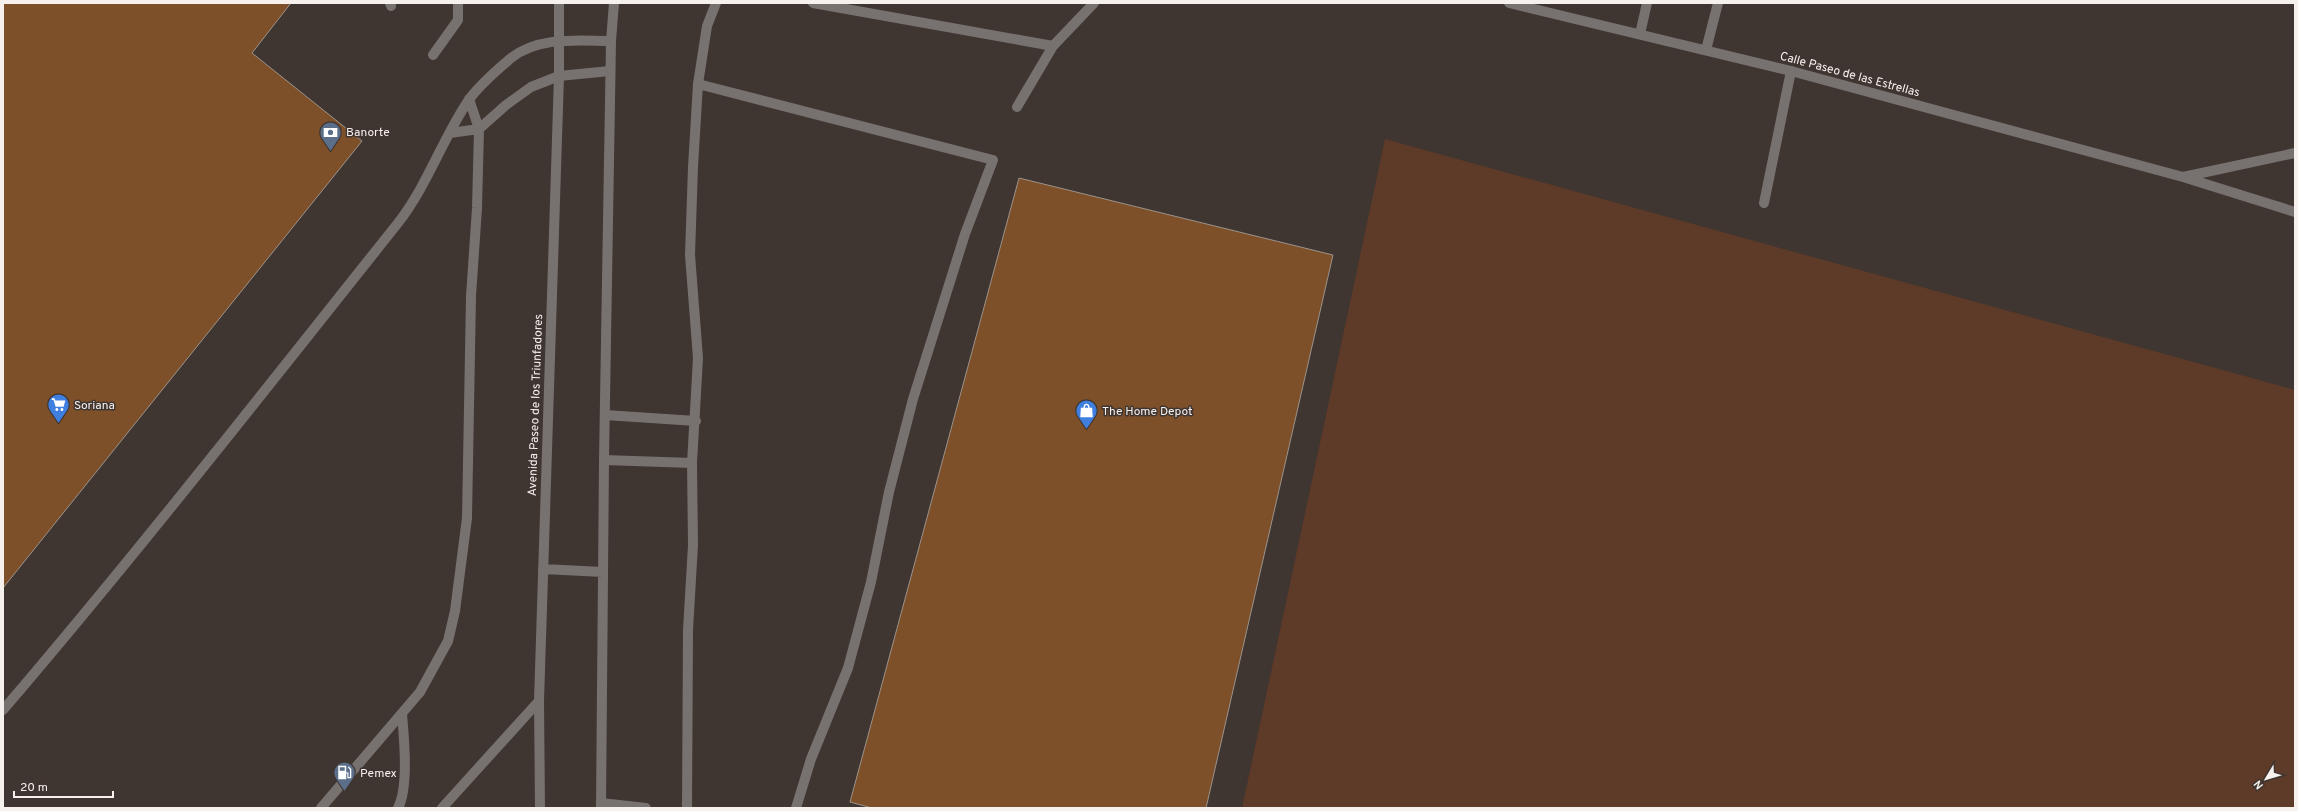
<svg xmlns="http://www.w3.org/2000/svg" width="2298" height="811" font-family="Overpass,sans-serif">
<style>
.green{fill:#5e3a28}
.building{fill:#7e5029;stroke:#9c938b}
.lines{fill:none;stroke-linecap:round;stroke-linejoin:round}
.service{stroke:#777170;stroke-width:10}
.minor{stroke:#777170;stroke-width:10}
.tertiary{stroke:#777170;stroke-width:10}
.labels{text-anchor:middle;stroke-width:3;stroke-linejoin:round;paint-order:stroke}
.street-label{font-size:12px;fill:#f7f1ee;stroke:#3f3531}
.poi-label{font-size:12px;fill:#f7f1ee;stroke:#3f3531;text-anchor:start}
</style>
<rect width="100%" height="100%" fill="#3f3531"/>
<!-- green -->
<path class="green" d="M1385 139 2295 390V808H1242Z"/>
<!-- building -->
<path class="building" d="M3 3H291L252 53 362 141 3 588Z
M1019 178 1333 255 1206 808H872L850 802Z"/>
<g class="lines">
<!-- service -->
<path class="service" d="M390 3 391 6
M813 3 1053 46
M433 55 458 20V3
M698 84 993 160 965 234 913 399 889 492 871 582 848 668 811 759 796 808
M1017 107 1053 46 1094 3
M450 133 479 129 506 105 531 87 559 76 610 71
M1764 203 1791 71
M605 415 696 421
M604 460 692 463
M3 710C139 551 268 386 398 223 427 186 442 140 468 101 479 85 497 70 511 58 539 36 578 41 611 41
M601 803 646 808
M321 808 420 692 448 641 455 611 467 518 471 296 477 208 479 129 469 99
M398 808C409 787 404 737 402 714
M442 808 539 701
M687 808 688 630 693 545 692 463 698 358 690 255 693 167 698 84 707 26 716 3"/>
<!-- minor -->
<path class="minor" d="M1640 34 1647 3
M1706 50 1718 3
M543 569 603 572
M540 808 539 701 559 76V3
M601 808 604 460 611 41 614 3"/>
<!-- tertiary -->
<path class="tertiary" d="M1509 3 1791 71 2183 177 2295 212
M2183 177 2295 153"/>
</g>
<!-- icons -->
<defs>
<symbol id="bank-pin" viewBox="-11 -11 22 30"><path d="M0 17L-7.5 6A9.5 9.5 0 1 1 7.5 6Z" fill="#5c6f8a" stroke="#3f3531"/><path d="M-6-4H6V4H-6ZM0-2.3a2.3 2.3 0 1 0 0 4.6a2.3 2.3 0 1 0 0-4.6Z" fill="#fff"/></symbol>
<symbol id="supermarket-pin" viewBox="-11 -11 22 30"><path d="M0 17L-7.5 6A9.5 9.5 0 1 1 7.5 6Z" fill="#3f7fe0" stroke="#3f3531"/><path d="M-6-5.5h2.5l.6 2H6L4.5 2H-2.5L-4.4-4H-6ZM-1.5 3.2a1.3 1.3 0 1 0 .1 0ZM3 3.2a1.3 1.3 0 1 0 .1 0Z" fill="#fff"/></symbol>
<symbol id="shop-pin" viewBox="-11 -11 22 30"><path d="M0 17L-7.5 6A9.5 9.5 0 1 1 7.5 6Z" fill="#3f7fe0" stroke="#3f3531"/><path d="M-5-2.5h2.3a2.7 3.5 0 0 1 5.4 0H5L5.5 6h-11ZM-1.5-2.5h3a1.5 2.3 0 0 0-3 0Z" fill="#fff"/></symbol>
<symbol id="fuel-pin" viewBox="-11 -11 22 30"><path d="M0 17L-7.5 6A9.5 9.5 0 1 1 7.5 6Z" fill="#5c6f8a" stroke="#3f3531"/><path d="M-5.5-6h7V0h2V4h1.3V-2.5L3-4.5l.8-.8L6-3V5H2.5V1h-1V6h-7ZM-4.2-4.7v3.2H.2V-4.7Z" fill="#fff"/></symbol>
</defs>
<g fill-rule="evenodd">
<use href="#bank-pin" x="318" y="120" width="25" height="34"/>
<use href="#supermarket-pin" x="46" y="392" width="25" height="34"/>
<use href="#shop-pin" x="1074" y="398" width="25" height="34"/>
<use href="#fuel-pin" x="332" y="760" width="25" height="34"/>
</g>
<g class="labels">
<!-- street labels -->
<g class="street-label">
<text transform="translate(1850 74) rotate(15)" y="4">Calle Paseo de las Estrellas</text>
<text transform="translate(535 405) rotate(-88)" y="4">Avenida Paseo de los Triunfadores</text>
</g>
<!-- poi labels -->
<g class="poi-label">
<text x="346" y="136">Banorte</text>
<text x="74" y="409">Soriana</text>
<text x="1102" y="415">The Home Depot</text>
<text x="360" y="777">Pemex</text>
</g>
</g>
<!-- border -->
<rect width="2298" height="811" fill="none" stroke="#f7f1ee" stroke-width="8"/>
<!-- north arrow -->
<g transform="translate(2266 779) rotate(232)" stroke="#3f3531" stroke-width="3" paint-order="stroke">
<path d="M0-3L7 15L0 10L-7 15Z" fill="#f7f1ee"/>
<text y="-6" font-size="11" font-weight="bold" text-anchor="middle" fill="#f7f1ee">N</text>
</g>
<!-- scale -->
<path d="M14 791v6h99v-6" fill="none" stroke="#f7f1ee" stroke-width="2"/>
<text x="20" y="791" font-size="12" fill="#f7f1ee" stroke="#3f3531" stroke-width="3" paint-order="stroke">20 m</text>
</svg>
